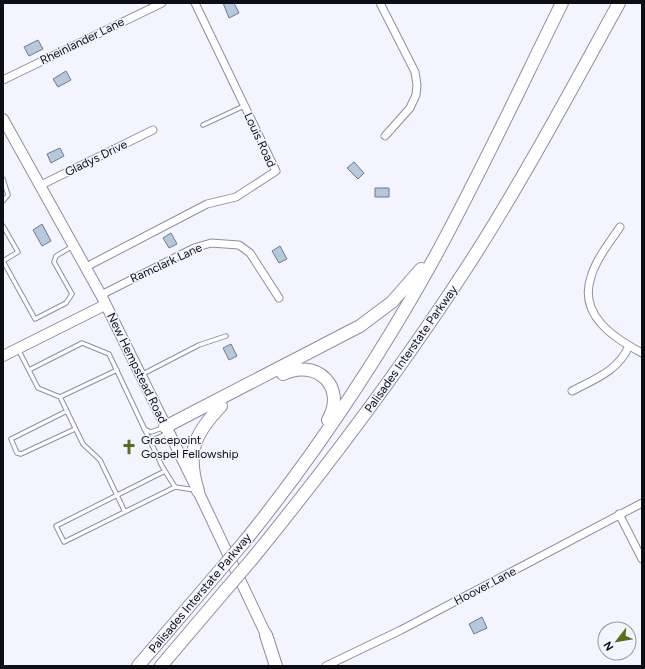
<svg xmlns="http://www.w3.org/2000/svg" width="645" height="669" font-family="Figtree,sans-serif">
<style>
.building{fill:#b6c8db;stroke:#6b7b8d}
.lines{fill:none;stroke-linecap:round;stroke-linejoin:round}
.lane-casing{stroke:#8d8da4;stroke-width:5.5}
.street-casing{stroke:#8d8da4;stroke-width:9}
.secondary-casing{stroke:#8d8da4;stroke-width:12}
.highway-casing{stroke:#8d8da4;stroke-width:14}
.lane{stroke:#fff;stroke-width:3.5}
.street{stroke:#fff;stroke-width:7}
.secondary{stroke:#fff;stroke-width:10}
.highway{stroke:#fff;stroke-width:12}
.highway-bridge-casing{stroke:#8d8da4;stroke-width:14;stroke-linecap:butt}
.highway-bridge{stroke:#fff;stroke-width:12}
.labels{text-anchor:middle;stroke-width:3;stroke-linejoin:round;paint-order:stroke}
.street-label{font-size:12px;fill:#0d0d15;stroke:#f4f4fe}
.poi-label{font-size:12px;fill:#0d0d15;stroke:#f4f4fe;text-anchor:start}
</style>
<rect width="100%" height="100%" fill="#f4f4fe"/>
<!-- building -->
<path class="building" d="M223 3H234L239 13 229 18Z
M38 40 43 49 29 56 24 47Z
M66 71 71 80 58 87 53 79Z
M60 148 64 156 51 163 47 154Z
M354 162 364 173 358 179 347 168Z
M375 188H389V197H375Z
M42 224 51 241 42 246 33 230Z
M171 233 177 244 169 248 163 238Z
M280 246 287 259 279 263 272 251Z
M231 344 237 356 229 360 223 348Z
M482 617 487 628 474 634 469 624Z"/>
<g class="lines">
<defs>
<path id="lane" d="M203 125 244 106
M3 179 8 195 3 201
M3 226 18 252 3 261
M3 261 35 319 66 303 72 294 54 262 56 256 73 246
M18 349 38 388 60 397 83 444 100 460 125 512
M29 370 82 343 109 354 162 466 175 487
M141 375 199 345 226 336
M60 397 117 370
M67 411 11 439 17 453 21 454 75 429
M144 429 151 432 162 428
M152 445 155 439 168 433
M165 471 56 526 64 542 175 487 195 490"/>
<path id="street" d="M380 3 415 72 417 85 416 95 410 108 385 136
M3 80 162 3
M39 186 153 130
M620 227C610 242 596 259 591 277 578 315 614 338 642 353
M86 267 207 204 236 197 276 171 195 3
M101 295 194 248 211 243 239 245 250 253 279 298
M572 391C595 379 618 371 629 346
M619 514 642 559
M326 666 401 630 642 503"/>
<path id="secondary" d="M3 119 101 295 198 491 269 641
M3 356 105 305"/>
<path id="highway" d="M283 374C317 358 347 387 328 420
M165 427 360 326 392 302 421 269
M198 491C186 453 194 434 221 406
M245 541C315 454 377 361 431 264 478 179 519 90 562 3
M253 558C331 462 404 365 471 261 524 178 571 90 619 3
M266 635 276 666
M138 666 215 576
M161 666 223 593"/>
</defs>
<!-- lane casing -->
<use href="#lane" class="lane-casing"/>
<!-- street casing -->
<use href="#street" class="street-casing"/>
<!-- secondary casing -->
<use href="#secondary" class="secondary-casing"/>
<!-- highway casing -->
<use href="#highway" class="highway-casing"/>
<!-- lane -->
<use href="#lane" class="lane"/>
<!-- street -->
<use href="#street" class="street"/>
<!-- secondary -->
<use href="#secondary" class="secondary"/>
<!-- highway -->
<use href="#highway" class="highway"/>
<defs>
<path id="highway-bridge" d="M215 576 245 541
M223 593 253 558"/>
</defs>
<!-- highway-bridge casing -->
<use href="#highway-bridge" class="highway-bridge-casing"/>
<!-- highway-bridge -->
<use href="#highway-bridge" class="highway-bridge"/>
</g>
<!-- icons -->
<defs>
<symbol id="church-bare" viewBox="-9 -9 18 18"><path d="M-1.2-6h2.4v3.5h3.3v2.4h-3.3V6h-2.4V-.1h-3.3v-2.4h3.3Z" fill="#5d6d19" stroke="#f4f4fe" stroke-width="2.5" paint-order="stroke"/></symbol>
</defs>
<g fill-rule="evenodd">
<use href="#church-bare" x="118" y="436" width="22" height="22"/>
</g>
<g class="labels">
<!-- street labels -->
<g class="street-label">
<text transform="translate(82 41) rotate(-26)" y="4">Rheinlander Lane</text>
<text transform="translate(260 140) rotate(65)" y="4">Louis Road</text>
<text transform="translate(96 158) rotate(-26)" y="4">Gladys Drive</text>
<text transform="translate(166 263) rotate(-25)" y="4">Ramclark Lane</text>
<text transform="translate(411 349) rotate(-55)" y="4">Palisades Interstate Parkway</text>
<text transform="translate(137 368) rotate(64)" y="4">New Hempstead Road</text>
<text transform="translate(485 586) rotate(-28)" y="4">Hoover Lane</text>
<text transform="translate(200 593) rotate(-50)" y="4">Palisades Interstate Parkway</text>
</g>
<!-- poi labels -->
<g class="poi-label">
<text x="141" y="444">Gracepoint<tspan x="141" dy="14">Gospel Fellowship</tspan></text>
</g>
</g>
<!-- border -->
<rect width="645" height="669" fill="none" stroke="#0d0d15" stroke-width="8"/>
<!-- north arrow -->
<g transform="translate(617 641) rotate(239)"><circle r="19" fill="#f4f4fe" stroke="#9898a1"/>
<path d="M0-3L7 15L0 10L-7 15Z" fill="#5d6d19"/>
<text y="-6" font-size="11" font-weight="bold" text-anchor="middle" fill="#0d0d15">N</text>
</g>
</svg>
